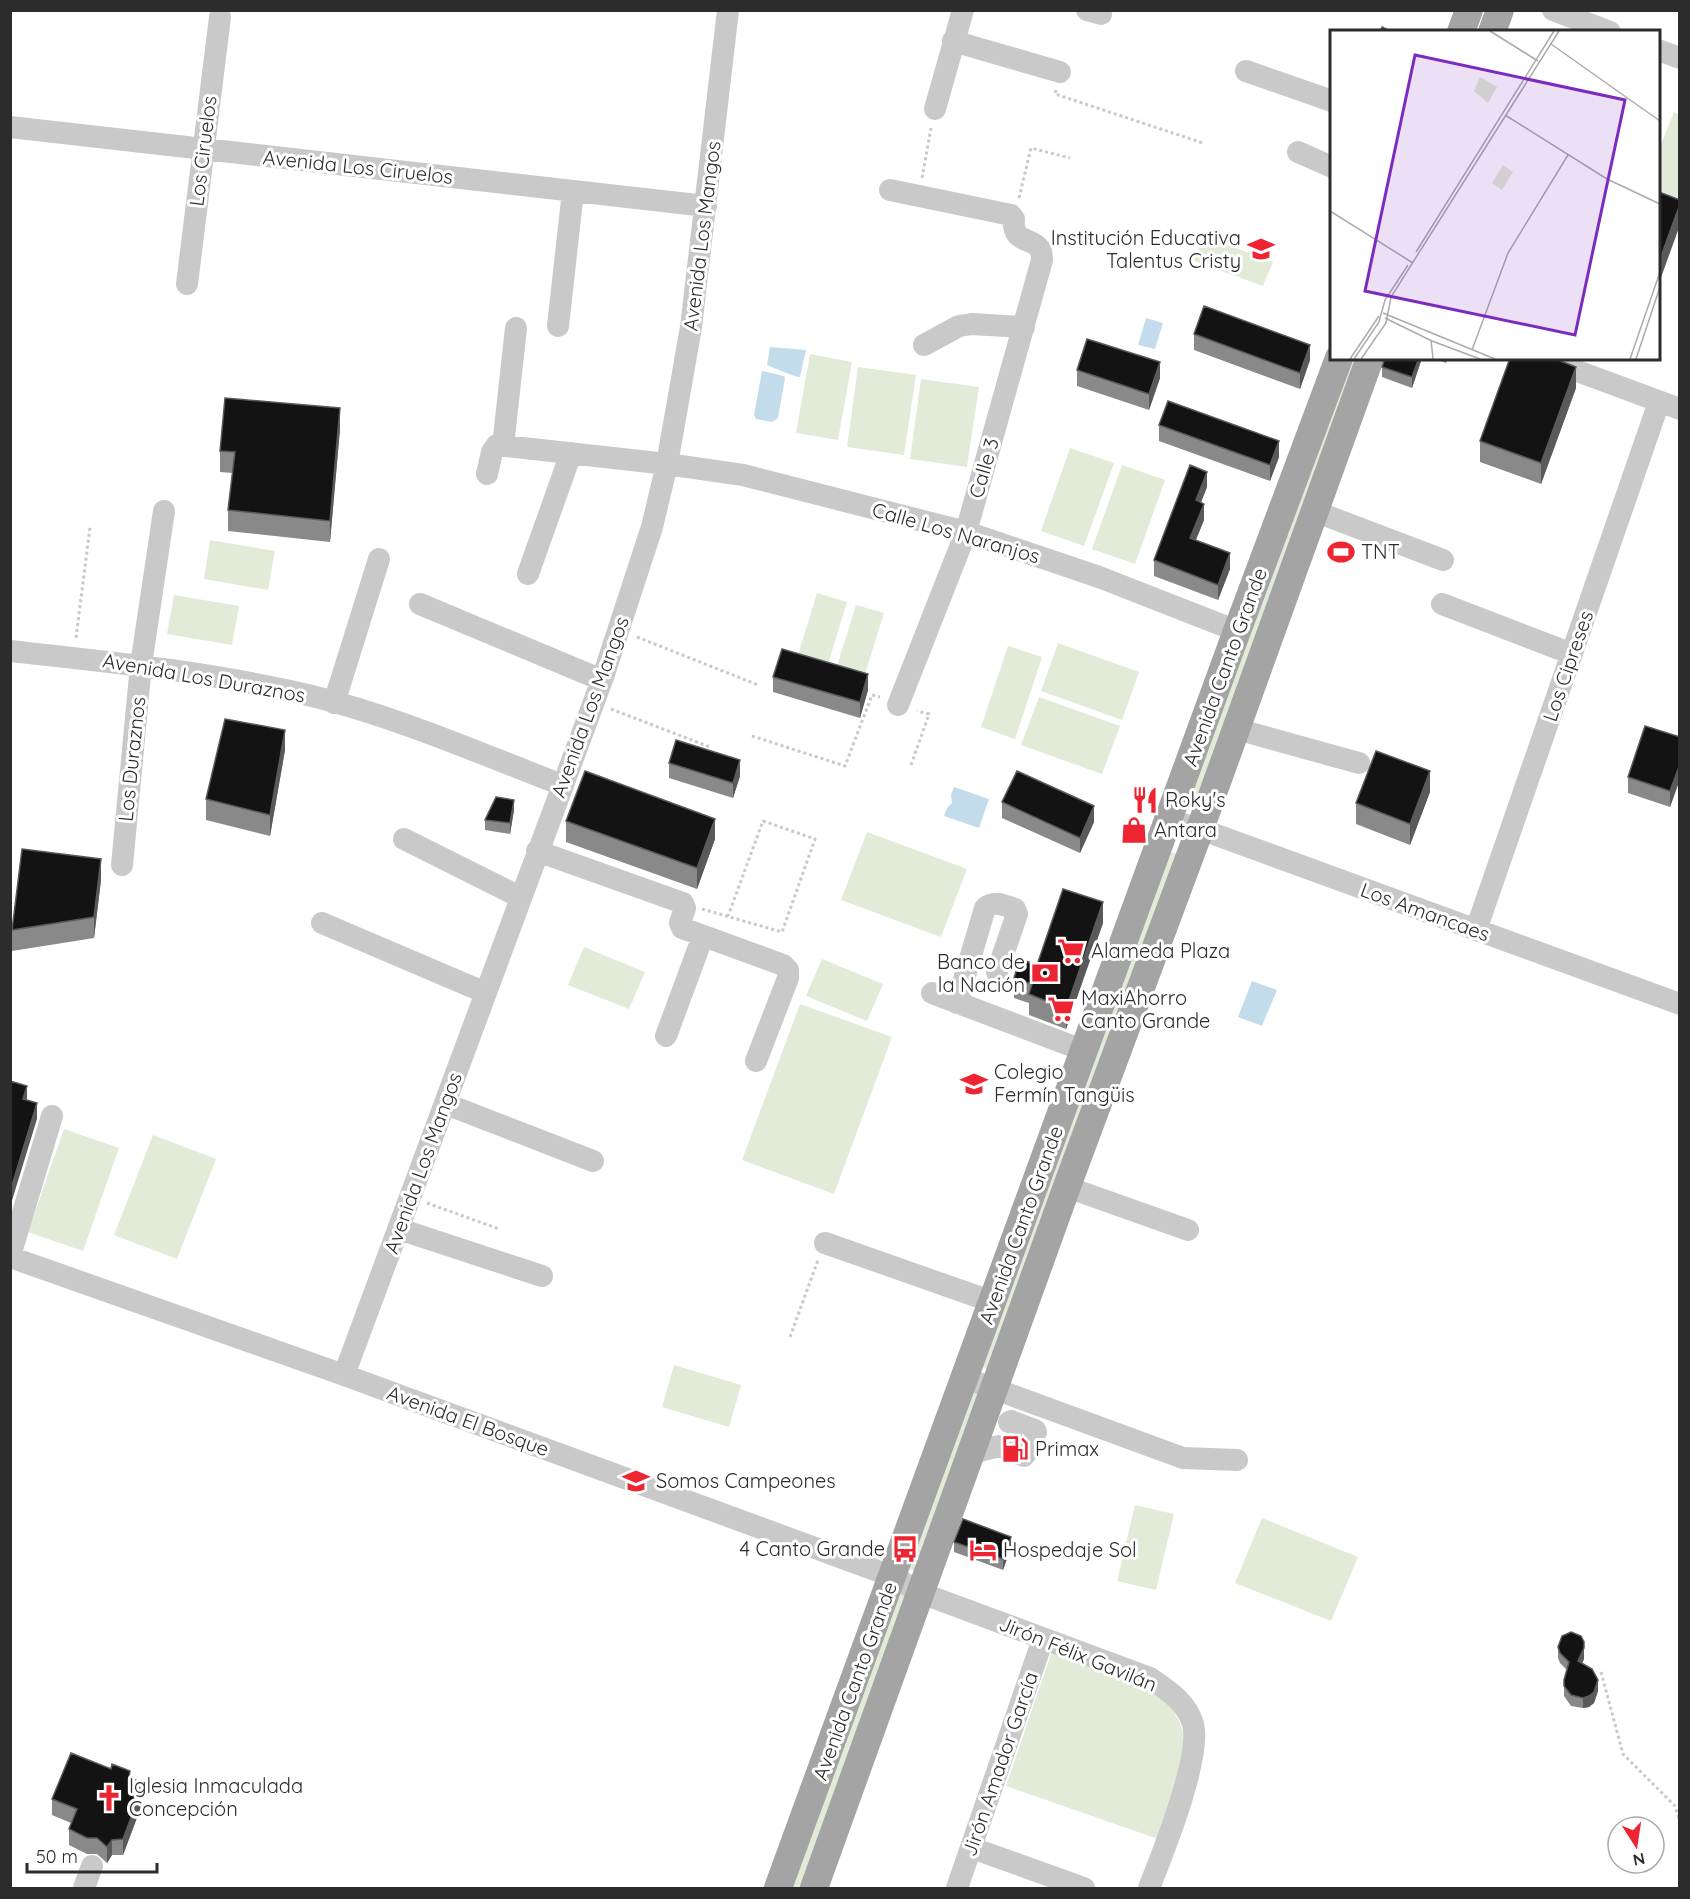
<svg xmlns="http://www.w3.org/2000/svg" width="1690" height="1899" font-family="Quicksand,sans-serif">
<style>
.green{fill:#e2ebd8}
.water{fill:#c3dcec}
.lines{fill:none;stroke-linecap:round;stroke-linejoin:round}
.path{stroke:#c9c9c9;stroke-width:3;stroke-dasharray:3 3;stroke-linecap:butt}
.minor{stroke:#c9c9c9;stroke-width:22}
.major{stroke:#a4a4a4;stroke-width:28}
.wall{fill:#898989}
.shaded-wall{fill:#5a5a5a}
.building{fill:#131313;stroke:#5a5a5a;stroke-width:1.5}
.labels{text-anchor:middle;stroke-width:6;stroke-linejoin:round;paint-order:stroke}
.street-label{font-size:20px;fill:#2c2c2c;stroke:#fff}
.poi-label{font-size:20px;fill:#2c2c2c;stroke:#fff;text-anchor:start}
.inset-road{fill:none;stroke:#ababab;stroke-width:1.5}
.view{fill:#7b2cbf;fill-opacity:0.15;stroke:#7b2cbf;stroke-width:3}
.inset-edge{fill:none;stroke:#2c2c2c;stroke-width:3}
</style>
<rect width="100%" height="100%" fill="#fff"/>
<!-- green -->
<path class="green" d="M1674 112 1679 114V219L1659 211 1658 152Z
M1203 236 1273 262 1263 286 1194 261Z
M810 354 852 362 838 440 796 433Z
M1346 359H1364L1200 806 1192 807 1187 802Z
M858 367 916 375 904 455 847 447Z
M921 379 979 387 967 467 910 459Z
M1070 448 1114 463 1084 546 1041 531Z
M1122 465 1165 480 1135 564 1092 549Z
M210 540 275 551 268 590 204 579Z
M817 593 847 602 828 664 798 655Z
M174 595 239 606 232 645 167 634Z
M856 605 884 613 865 674 837 666Z
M1058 643 1139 672 1122 720 1041 691Z
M1008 646 1042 657 1015 739 981 727Z
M1039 697 1120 726 1102 774 1021 745Z
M867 832 967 869 941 937 841 900Z
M1170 852 1178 854 992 1370 982 1367Z
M584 947 645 972 629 1009 568 985Z
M822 959 883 984 867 1021 806 996Z
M800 1004 892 1037 834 1194 742 1160Z
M64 1129 119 1148 83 1251 28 1232Z
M153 1135 216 1159 177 1259 114 1235Z
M674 1365 741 1385 729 1427 662 1407Z
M973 1392 979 1396 919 1573 911 1570 907 1566Z
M1135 1505 1174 1514 1156 1590 1117 1581Z
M1262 1518 1358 1557 1331 1621 1235 1583Z
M898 1588 907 1589 808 1888H789Z
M1052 1651 1142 1684 1170 1705 1178 1719 1184 1734 1187 1755 1158 1839 1006 1786Z"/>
<!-- water -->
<path class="water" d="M1146 318 1163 323 1155 349 1138 345Z
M770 347 806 350 800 377C794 377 775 368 767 365Z
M762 371 784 376 785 378 778 418 772 422 756 419 754 415Z
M954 787 989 799 979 828 944 816 947 808 952 803 951 795Z
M1252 981 1277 990 1262 1026 1238 1017Z"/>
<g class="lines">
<!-- path -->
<path class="path" d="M1056 90 1055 94 1203 143
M922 178 931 128
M1019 198 1031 148 1070 158
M637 637 758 685
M76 638 90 527
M611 709 710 747
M752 736 845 766 872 695 880 697
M911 765 929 714 917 711
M702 909 782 932 815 839 763 821 728 916
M427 1203 499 1229
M790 1337 818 1260
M1601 1672 1623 1754 1675 1806 1680 1822"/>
<!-- minor -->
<path class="minor" d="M1087 10 1101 14
M1553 10 1610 32
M953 41 1060 72
M1658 50 1680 58
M1246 71 1332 101
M935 109 963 10
M10 127 706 206
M1298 152 1332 167
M890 190 1011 215 1014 219C1011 249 1043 233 1042 260L966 532 898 705
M187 284 220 17
M558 326 573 191
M924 345 959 326 972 324 1024 327
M1542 358 1680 409
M503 446 516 328
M487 474 492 452 497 445 667 464 743 475 966 532 1099 577 1237 631
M1314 511 1443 560
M528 574 571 453
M420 604 602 680
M1442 604 1572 654
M10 651C111 662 210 672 308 695 395 716 479 753 562 785
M334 703 379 559
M1236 729 1359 763
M1170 820 1200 829 1680 1004
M404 839 520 897
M537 851 683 903 685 908 680 923 682 928 783 965 788 970V978L756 1061
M122 865 141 665 164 511
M322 923 486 993
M1476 930 1659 402
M932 993 1085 1051
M957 1003 985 908C995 900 1003 905 1015 909L1017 914 997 972
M666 1036 703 936
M446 1104 593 1161
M1067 1187 1188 1230
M399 1229 542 1276
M825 1243 993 1302
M10 1256 52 1116
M10 1257 344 1375 894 1577 921 1593 1150 1678C1168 1691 1186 1701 1193 1724 1202 1757 1162 1855 1149 1888
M344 1375 602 680 652 527 667 464 691 327 728 10
M965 1378 1183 1458 1237 1460
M1009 1422 1011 1421 1035 1430 1036 1432
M971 1453 999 1446 1024 1456 1027 1452
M972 1848 1084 1888
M84 1888 92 1866
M957 1888 1043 1639"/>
<!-- major -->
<path class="major" d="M1461 32 1469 10
M1492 32 1500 10
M778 1888 1237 631 1339 358
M814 1888 1070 1178 1200 829 1370 358"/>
</g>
<!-- wall -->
<path class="wall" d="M1194 334 1310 360 1300 389 1194 350Z
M1385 358H1422L1412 388 1382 377V367Z
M1433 358H1448L1446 363Z
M1077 370 1160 378 1149 410 1077 386Z
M1576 388 1541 484 1480 462V441Z
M1159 425 1279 457 1270 481 1159 441Z
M340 429 330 542 228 531V510L232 473 220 472V451Z
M1207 487 1201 502 1204 520 1196 540 1230 569 1218 600 1154 576V560Z
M773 677 868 690 860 718 773 692Z
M1680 737V779L1670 807 1628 793V777Z
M285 750 270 836 206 820V799Z
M669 763 740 776 733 798 669 778Z
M1430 792 1410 845 1356 824V803Z
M1002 802 1094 822 1080 853 1002 818Z
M514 810 510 834 485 830V820Z
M566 821 715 839 697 889 566 842Z
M101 880 94 938 12 951V930Z
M1103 923 1066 1029 1029 1015V1003L1014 998V978L1037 965Z
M954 1542 1011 1547 1003 1570 954 1552Z
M1558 1647 1584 1659 1582 1663 1598 1691 1594 1703 1589 1707 1583 1708 1571 1706 1564 1696V1680L1567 1670 1560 1663 1558 1658Z
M130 1778 141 1807 123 1855H112L107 1863 97 1854H87L69 1845V1829L71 1823 52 1815V1799Z"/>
<!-- shaded-wall -->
<path class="shaded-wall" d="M1680 204V225L1659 283V262Z
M1310 345V360L1300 389V373Z
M1419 358H1422L1412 388V377Z
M1160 362V378L1149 410V394Z
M1576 367V388L1541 484V463Z
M340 408V429L330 542V521Z
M1279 441V457L1270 481V465Z
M1207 472V487L1196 515V500Z
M1204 504V520L1190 554V538Z
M1230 553V569L1218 600V585Z
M868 674V690L860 718V702Z
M285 730V750L270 836V815Z
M740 760V776L733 798V783Z
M1680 764V779L1670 807V791Z
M1430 771V792L1410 845V824Z
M514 800V810L510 834V823Z
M1094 806V822L1080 853V838Z
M715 819V839L697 889V868Z
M101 859V880L94 938V917Z
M1103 902V923L1066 1029V1009Z
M27 1086V1101L23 1099Z
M37 1103V1119L10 1207V1192Z
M1011 1537V1547L1003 1570V1559Z
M1584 1648V1659L1578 1671V1661Z
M1598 1680V1691L1594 1703 1589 1707 1583 1708V1698Z
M141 1791V1807L123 1855V1839Z
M112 1840V1855L107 1863V1847Z"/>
<!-- building -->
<path class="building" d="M1382 27 1392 32H1380Z
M1659 192 1680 200V204L1659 262Z
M1204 306 1310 345 1300 373 1194 334Z
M1087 339 1160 362 1149 394 1077 370Z
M1385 358H1419L1412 377 1382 367Z
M1510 358H1553L1576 367 1541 463 1480 441Z
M225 398 340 408 330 521 228 510 235 452 220 451Z
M1168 401 1279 441 1270 465 1159 425Z
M1190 465 1207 472 1196 500 1204 504 1190 538 1230 553 1218 585 1154 560Z
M782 649 868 674 860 702 773 677Z
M225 719 285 730 270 815 206 799Z
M1645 726 1680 737V764L1670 791 1628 777Z
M676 740 740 760 733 783 669 763Z
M1376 751 1430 771 1410 824 1356 803Z
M585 771 715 819 697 868 566 821Z
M1017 771 1094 806 1080 838 1002 802Z
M496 797 514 800 510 823 485 820Z
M22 849 101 859 94 917 12 930Z
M1063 889 1103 902 1066 1009 1029 994 1032 984 1014 978 1020 959 1037 965Z
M10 1081 27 1086 23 1099 37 1103 10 1192Z
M963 1519 1011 1537 1003 1559 954 1542Z
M1571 1632 1581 1636 1584 1642V1648L1578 1661 1592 1669 1598 1680 1594 1692 1589 1696 1583 1698 1571 1695 1564 1686V1680L1569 1662 1560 1653 1558 1647 1562 1636Z
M71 1753 111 1769 112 1764 130 1771 129 1777 138 1781 141 1791 123 1839 112 1840 107 1847 97 1838H87L69 1829 77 1809 52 1799Z"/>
<!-- icons -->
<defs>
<symbol id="school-bare" viewBox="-9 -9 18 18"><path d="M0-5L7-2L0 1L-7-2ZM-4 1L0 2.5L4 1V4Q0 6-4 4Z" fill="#ed2432" stroke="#fff" stroke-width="2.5" paint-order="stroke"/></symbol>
<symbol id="stadium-bare" viewBox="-9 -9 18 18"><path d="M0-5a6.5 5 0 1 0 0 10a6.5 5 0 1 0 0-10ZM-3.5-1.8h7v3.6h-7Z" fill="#ed2432" stroke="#fff" stroke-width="2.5" paint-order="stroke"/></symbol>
<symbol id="restaurant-bare" viewBox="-9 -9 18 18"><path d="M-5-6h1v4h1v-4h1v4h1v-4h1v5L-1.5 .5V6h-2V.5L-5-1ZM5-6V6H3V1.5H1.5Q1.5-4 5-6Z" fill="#ed2432" stroke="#fff" stroke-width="2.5" paint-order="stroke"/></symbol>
<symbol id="shop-bare" viewBox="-9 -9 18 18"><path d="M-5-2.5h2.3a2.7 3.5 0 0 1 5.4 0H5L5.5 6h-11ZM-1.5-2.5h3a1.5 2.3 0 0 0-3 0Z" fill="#ed2432" stroke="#fff" stroke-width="2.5" paint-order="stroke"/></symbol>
<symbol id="supermarket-bare" viewBox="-9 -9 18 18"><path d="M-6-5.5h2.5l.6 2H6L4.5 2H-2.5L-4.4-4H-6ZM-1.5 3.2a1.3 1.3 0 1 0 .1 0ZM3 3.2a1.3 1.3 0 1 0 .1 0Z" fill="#ed2432" stroke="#fff" stroke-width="2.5" paint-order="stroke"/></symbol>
<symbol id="bank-bare" viewBox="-9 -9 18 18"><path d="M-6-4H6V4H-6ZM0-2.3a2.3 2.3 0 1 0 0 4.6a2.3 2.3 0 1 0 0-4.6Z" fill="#ed2432" stroke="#fff" stroke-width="2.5" paint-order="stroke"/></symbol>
<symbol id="fuel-bare" viewBox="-9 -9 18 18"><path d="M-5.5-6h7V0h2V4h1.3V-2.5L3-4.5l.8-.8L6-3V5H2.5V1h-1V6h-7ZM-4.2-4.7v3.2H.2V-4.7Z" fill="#ed2432" stroke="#fff" stroke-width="2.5" paint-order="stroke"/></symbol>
<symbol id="bus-bare" viewBox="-9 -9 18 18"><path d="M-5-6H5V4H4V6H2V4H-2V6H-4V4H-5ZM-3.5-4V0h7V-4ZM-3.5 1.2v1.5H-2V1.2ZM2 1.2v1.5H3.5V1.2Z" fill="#ed2432" stroke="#fff" stroke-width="2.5" paint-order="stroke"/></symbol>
<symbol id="hotel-bare" viewBox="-9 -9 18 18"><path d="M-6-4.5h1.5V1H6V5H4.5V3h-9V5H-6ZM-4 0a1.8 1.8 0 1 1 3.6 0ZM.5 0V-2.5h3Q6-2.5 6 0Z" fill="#ed2432" stroke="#fff" stroke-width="2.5" paint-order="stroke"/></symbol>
<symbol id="church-bare" viewBox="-9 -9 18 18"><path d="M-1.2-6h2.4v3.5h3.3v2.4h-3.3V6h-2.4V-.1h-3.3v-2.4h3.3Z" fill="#ed2432" stroke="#fff" stroke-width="2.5" paint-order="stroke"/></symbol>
</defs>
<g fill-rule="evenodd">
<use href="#school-bare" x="1242" y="230" width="38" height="38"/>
<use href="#stadium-bare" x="1322" y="533" width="38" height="38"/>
<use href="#restaurant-bare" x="1126" y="781" width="38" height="38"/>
<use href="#shop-bare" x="1115" y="811" width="38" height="38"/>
<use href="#supermarket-bare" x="1052" y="932" width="38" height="38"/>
<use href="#bank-bare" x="1026" y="954" width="38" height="38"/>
<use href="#supermarket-bare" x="1042" y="990" width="38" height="38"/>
<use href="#school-bare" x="955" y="1065" width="38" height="38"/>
<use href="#fuel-bare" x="996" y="1430" width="38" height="38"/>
<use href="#school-bare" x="617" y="1462" width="38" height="38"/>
<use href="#bus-bare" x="886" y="1530" width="38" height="38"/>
<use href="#hotel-bare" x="964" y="1531" width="38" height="38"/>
<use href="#church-bare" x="90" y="1779" width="38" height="38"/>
</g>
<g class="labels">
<!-- street labels -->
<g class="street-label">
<text transform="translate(203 151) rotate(-83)" y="7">Los Ciruelos</text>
<text transform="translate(358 167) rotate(6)" y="7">Avenida Los Ciruelos</text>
<text transform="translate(702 236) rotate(-83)" y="7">Avenida Los Mangos</text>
<text transform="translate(984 468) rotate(-74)" y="7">Calle 3</text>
<text transform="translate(956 533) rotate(16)" y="7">Calle Los Naranjos</text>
<text transform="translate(1568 666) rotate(-71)" y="7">Los Cipreses</text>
<text transform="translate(1225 667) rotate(-70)" y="7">Avenida Canto Grande</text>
<text transform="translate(204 678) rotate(10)" y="7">Avenida Los Duraznos</text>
<text transform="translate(590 707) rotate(-70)" y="7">Avenida Los Mangos</text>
<text transform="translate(132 759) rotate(-84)" y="7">Los Duraznos</text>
<text transform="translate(1425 912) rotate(20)" y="7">Los Amancaes</text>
<text transform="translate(423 1163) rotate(-70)" y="7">Avenida Los Mangos</text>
<text transform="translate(1021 1225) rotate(-70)" y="7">Avenida Canto Grande</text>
<text transform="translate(468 1421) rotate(20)" y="7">Avenida El Bosque</text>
<text transform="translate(1078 1654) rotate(22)" y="7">Jirón Félix Gavilán</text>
<text transform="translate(855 1681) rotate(-70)" y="7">Avenida Canto Grande</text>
<text transform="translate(1000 1764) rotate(-71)" y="7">Jirón Amador García</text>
</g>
<!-- poi labels -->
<g class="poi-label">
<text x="1241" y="245" text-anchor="end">Institución Educativa<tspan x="1241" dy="23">Talentus Cristy</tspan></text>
<text x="1361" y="559">TNT</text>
<text x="1165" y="807">Roky's</text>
<text x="1154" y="837">Antara</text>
<text x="1091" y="958">Alameda Plaza</text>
<text x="1025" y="969" text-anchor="end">Banco de<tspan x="1025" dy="23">la Nación</tspan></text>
<text x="1081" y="1005">MaxiAhorro<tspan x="1081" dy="23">Canto Grande</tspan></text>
<text x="994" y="1079">Colegio<tspan x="994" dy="23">Fermín Tangüis</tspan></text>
<text x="1035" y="1456">Primax</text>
<text x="656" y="1488">Somos Campeones</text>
<text x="885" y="1556" text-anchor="end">4 Canto Grande</text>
<text x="1003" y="1557">Hospedaje Sol</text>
<text x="129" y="1793">Iglesia Inmaculada<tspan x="129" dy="23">Concepción</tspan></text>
</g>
</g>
<!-- overview -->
<g transform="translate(1330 30)">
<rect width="330" height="330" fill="#fff"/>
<path d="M150 47 167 57 158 73 144 61ZM173 135 183 142 172 160 162 153Z" fill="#e2ebd8"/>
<path class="inset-road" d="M160 1 208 31M221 14 330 91M175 85 277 149 330 174M0 181 83 233M86 222 224 1M53 283 165 329M55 288 102 311 150 329M101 310 103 329M142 320 178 223 238 125M20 329 49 286M24 329 49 292 55 270 78 235M31 329 56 293 61 267 229 1M300 329 330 242M306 329 330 257"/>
<path class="view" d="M85 25 295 70 245 305 35 261Z"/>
<rect width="330" height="330" class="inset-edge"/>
</g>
<!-- border -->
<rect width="1690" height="1899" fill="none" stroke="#2c2c2c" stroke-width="24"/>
<!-- north arrow -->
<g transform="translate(1636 1845) rotate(168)"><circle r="28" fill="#ffffff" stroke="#ababab" stroke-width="1.5"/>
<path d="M0-4.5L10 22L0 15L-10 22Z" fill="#ed2432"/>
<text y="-9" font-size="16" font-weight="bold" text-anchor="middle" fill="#2c2c2c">N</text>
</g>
<!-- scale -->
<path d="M27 1863v9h130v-9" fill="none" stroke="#2c2c2c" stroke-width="3"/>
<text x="36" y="1863" font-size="18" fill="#2c2c2c" stroke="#ffffff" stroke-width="4.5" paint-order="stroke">50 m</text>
</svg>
